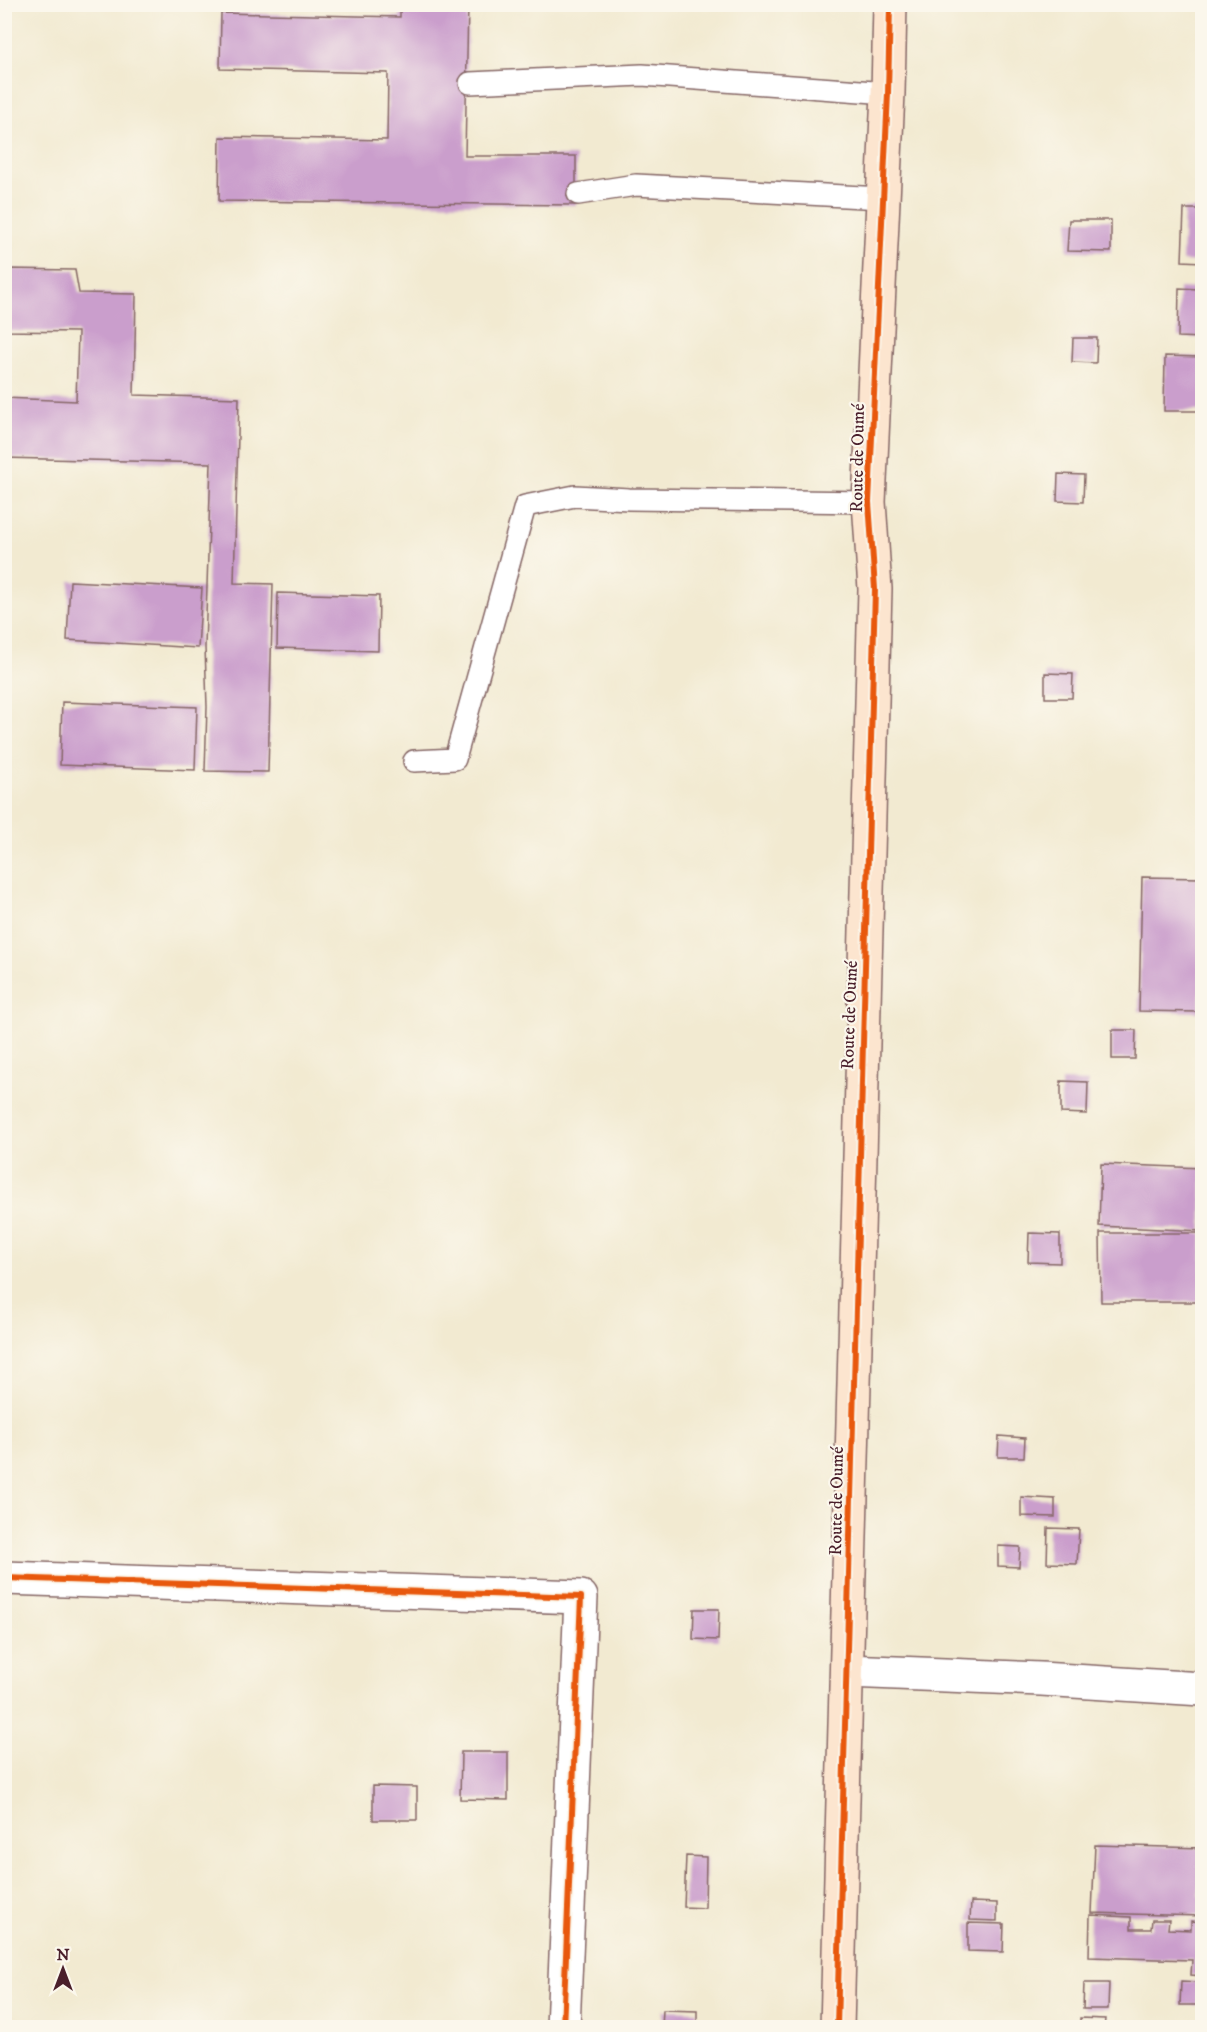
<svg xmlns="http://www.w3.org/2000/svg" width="1207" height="2032" font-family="'IM FELL DW Pica',serif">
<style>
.building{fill:#ca9ecc}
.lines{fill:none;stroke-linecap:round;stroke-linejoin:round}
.lane-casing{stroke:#856665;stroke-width:24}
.street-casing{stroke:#856665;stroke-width:36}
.secondary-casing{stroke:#856665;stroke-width:36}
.lane{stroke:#fff;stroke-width:21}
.street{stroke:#fff;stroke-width:33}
.secondary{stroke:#fce5cf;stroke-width:33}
.cycleway-casing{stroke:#fbf7ec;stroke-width:10}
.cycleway{stroke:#e8590c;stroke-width:6}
.labels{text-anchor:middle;stroke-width:4.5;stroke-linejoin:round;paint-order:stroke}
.street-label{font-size:18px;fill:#4a1f2b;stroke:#fbf7ec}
</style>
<rect width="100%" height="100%" fill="#fbf7ec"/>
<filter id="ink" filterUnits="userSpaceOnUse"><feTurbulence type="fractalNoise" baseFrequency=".0167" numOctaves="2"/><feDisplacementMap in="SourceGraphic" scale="12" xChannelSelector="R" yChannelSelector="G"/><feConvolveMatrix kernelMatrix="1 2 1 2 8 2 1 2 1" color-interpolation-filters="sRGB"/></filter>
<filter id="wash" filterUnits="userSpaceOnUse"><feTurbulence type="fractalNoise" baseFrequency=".008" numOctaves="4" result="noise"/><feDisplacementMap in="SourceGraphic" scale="24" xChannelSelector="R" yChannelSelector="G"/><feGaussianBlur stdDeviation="1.35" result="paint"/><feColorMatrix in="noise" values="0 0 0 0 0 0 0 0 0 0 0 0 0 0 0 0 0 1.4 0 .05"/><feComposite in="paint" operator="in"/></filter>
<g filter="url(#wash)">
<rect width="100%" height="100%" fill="#f2ead1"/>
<g id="blocks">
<!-- building -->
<path class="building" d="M400 4H468L465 156H576V205L219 201 220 137 387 140 388 73 220 69 221 13 400 17Z
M1184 209H1202V262L1182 261Z
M1069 220H1111V252L1067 251Z
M4 269 75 270 79 293 136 294 134 395 239 398 234 583 273 584 268 772 205 771 207 707 205 647 211 463 4 458V398L76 401 78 332 4 331Z
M1199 278H1202V338L1178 337 1179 288 1199 289Z
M1073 338H1097L1096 363 1072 362Z
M1165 356 1202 357V411H1164Z
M1058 474 1084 475 1083 502 1057 501Z
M70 581 202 588 198 648 67 640Z
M278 593 379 596 378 651 277 648Z
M1045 673 1073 674 1072 698H1045Z
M62 702 197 707 195 770 60 765Z
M1142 877 1202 878 1200 1012 1139 1011Z
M1112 1030H1136L1135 1059H1112Z
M1061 1081 1088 1082 1087 1114 1061 1113Z
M1101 1164 1202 1168V1231L1099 1226Z
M1029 1233 1060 1234V1263L1028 1262Z
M1100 1233H1202V1302H1101Z
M999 1436 1025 1438 1024 1457H998Z
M1021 1497 1055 1499V1517L1021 1516Z
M1048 1528 1079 1529 1077 1564 1047 1563Z
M998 1546 1020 1547 1019 1567 998 1566Z
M694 1609H719L718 1640 693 1639Z
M461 1752H508V1800L460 1799Z
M373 1786 417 1787V1820H373Z
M1095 1845 1202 1848V1882H1200L1199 1896H1202V1916L1092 1913Z
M686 1856 706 1857 705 1908 684 1907Z
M971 1902 997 1903V1921L970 1920Z
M1090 1915 1131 1917V1929H1151L1152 1920H1169L1168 1929 1191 1930V1921L1202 1922V1976L1191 1975 1192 1960 1089 1957Z
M968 1923 1004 1924 1003 1952 968 1951Z
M1181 1981 1198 1982 1197 2005H1180Z
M1084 1983H1109L1108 2009H1083Z
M663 2010 697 2011V2028H662Z
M1080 2018 1105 2019 1104 2028H1080Z"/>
</g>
</g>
<g filter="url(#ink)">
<use href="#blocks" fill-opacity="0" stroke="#856665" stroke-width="1.5"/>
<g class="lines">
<defs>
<path id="lane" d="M470 83 642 75 888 93
M578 194 636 185 882 198
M414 761 455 759 525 506 575 496 629 499 869 502"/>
<path id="street" d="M4 1578 581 1597 563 2028
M847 1671 1041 1679 1202 1689"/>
<path id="secondary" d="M837 2028 875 589 869 502 888 93 890 4"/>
</defs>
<!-- lane casing -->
<use href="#lane" class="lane-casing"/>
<!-- street casing -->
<use href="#street" class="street-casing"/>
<!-- secondary casing -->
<use href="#secondary" class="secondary-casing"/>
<!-- lane -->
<use href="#lane" class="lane"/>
<!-- street -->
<use href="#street" class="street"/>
<!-- secondary -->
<use href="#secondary" class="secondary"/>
<defs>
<path id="cycleway" d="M4 1578 581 1597 563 2028
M837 2028 875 589 869 502 888 93 890 4"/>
</defs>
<!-- cycleway casing -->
<use href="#cycleway" class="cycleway-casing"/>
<!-- cycleway -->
<use href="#cycleway" class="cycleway"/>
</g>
</g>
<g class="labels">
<!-- street labels -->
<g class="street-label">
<text transform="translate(857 458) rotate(-89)" y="6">Route de Oumé</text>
<text transform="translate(849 1015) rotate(-88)" y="6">Route de Oumé</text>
<text transform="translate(836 1501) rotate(-89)" y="6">Route de Oumé</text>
</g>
</g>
<!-- margin -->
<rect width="1207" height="2032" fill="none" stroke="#fbf7ec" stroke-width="24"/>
<!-- north arrow -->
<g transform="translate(63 1969)" stroke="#fbf7ec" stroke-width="4.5" paint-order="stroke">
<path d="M0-4.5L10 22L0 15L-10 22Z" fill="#4a1f2b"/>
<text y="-9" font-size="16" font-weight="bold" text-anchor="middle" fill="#4a1f2b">N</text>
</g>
</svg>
